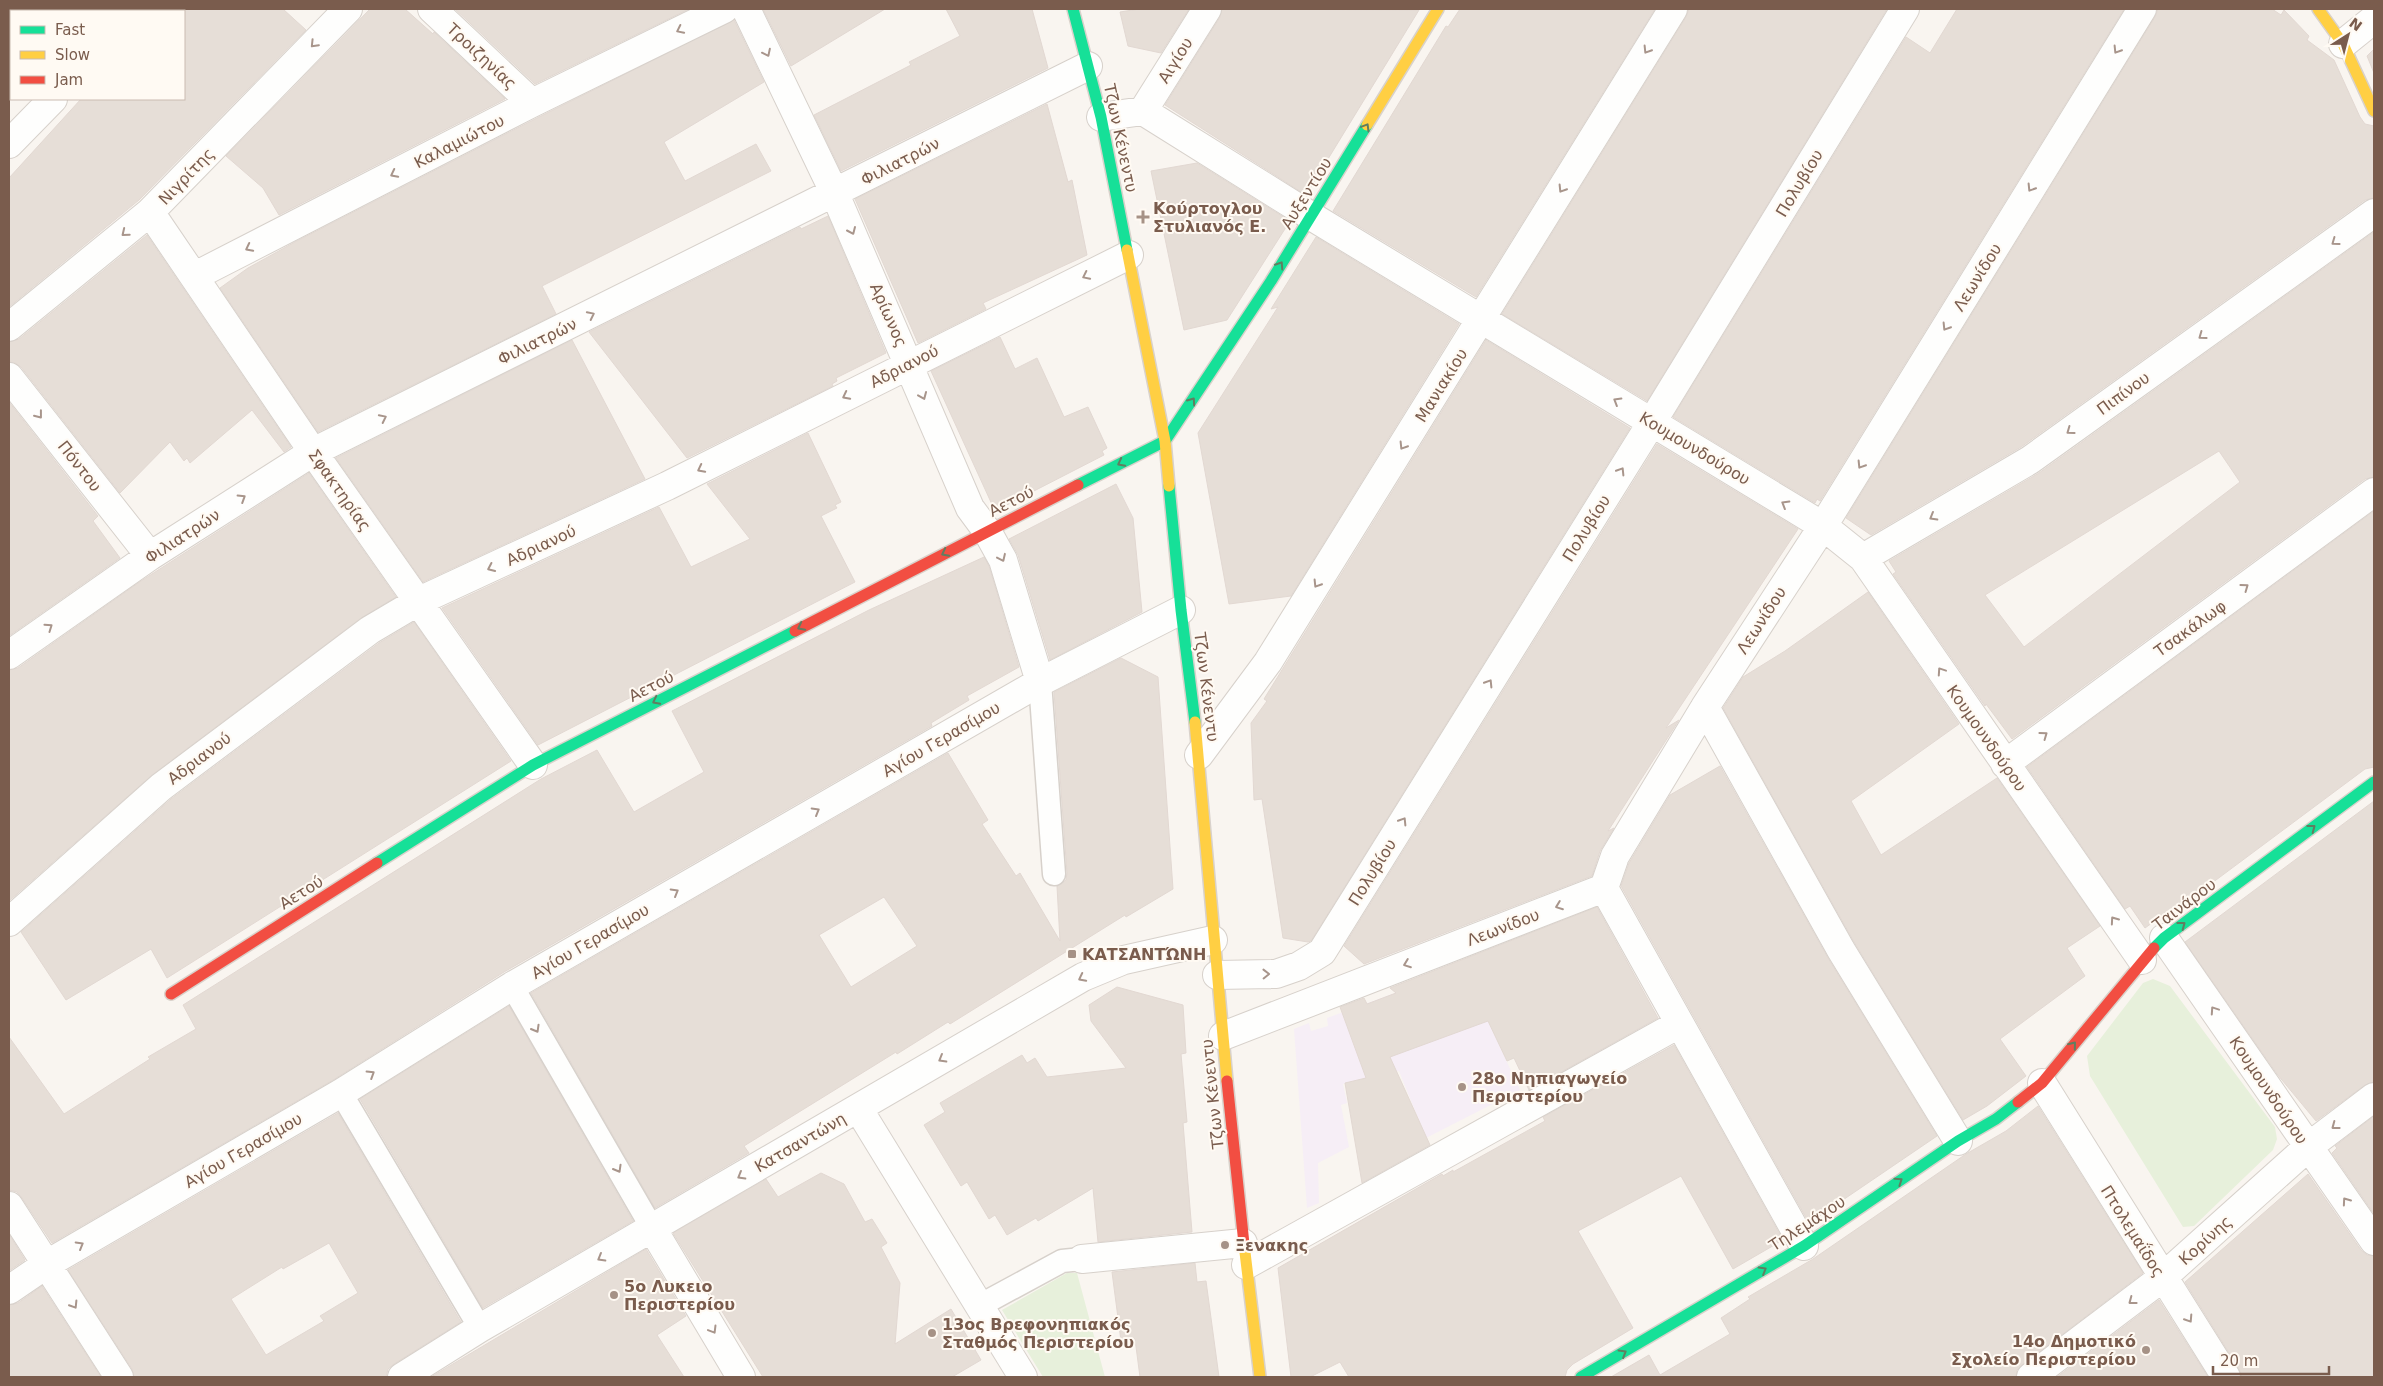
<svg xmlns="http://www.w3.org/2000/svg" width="2383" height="1386" font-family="'DejaVu Sans',sans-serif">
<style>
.education{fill:#f6eef6}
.green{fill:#e7f0db}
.building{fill:#e6ded7;stroke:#e2d8d2;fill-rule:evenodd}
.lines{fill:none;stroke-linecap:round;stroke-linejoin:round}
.lane-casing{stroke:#d7d1cb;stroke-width:25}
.street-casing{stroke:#d7d1cb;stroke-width:30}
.fast-casing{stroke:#d9d2cb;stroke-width:14}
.slow-casing{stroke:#d9d2cb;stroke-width:14}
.jam-casing{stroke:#d9d2cb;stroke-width:14}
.lane{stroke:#fefefd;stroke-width:22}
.street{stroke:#fefefd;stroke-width:28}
.fast{stroke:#16e098;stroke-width:11}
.slow{stroke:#ffcf43;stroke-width:11}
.jam{stroke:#f24e42;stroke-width:11}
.oneway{stroke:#a8958b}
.oneway2{stroke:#617d60}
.poi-dot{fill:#a69286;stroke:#fffaf3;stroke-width:2}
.labels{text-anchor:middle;stroke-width:4;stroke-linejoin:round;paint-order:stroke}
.street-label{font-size:16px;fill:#7a5c4d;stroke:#fffaf3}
.poi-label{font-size:16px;font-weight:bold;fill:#7a5c4d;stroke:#fffaf3;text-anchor:start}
</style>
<rect width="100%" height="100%" fill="#f9f5f0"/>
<!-- education -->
<path class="education" d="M1463 968 1520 1090 1426 1138 1399 1071 1343 1084 1347 1103 1341 1105 1349 1147 1318 1163 1319 1203 1307 1208 1294 1029 1309 1023 1311 1031 1328 1026 1327 1018Z"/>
<!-- green -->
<path class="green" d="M2153 979 2170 986 2275 1127 2277 1139 2273 1150 2194 1226 2183 1227 2090 1076 2087 1056 2143 983Z
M1067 1273H1077L1105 1377H1043L1002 1310Z"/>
<!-- building -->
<path class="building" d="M184 9H283L306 30 139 200 9 307V178L81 99H184Z
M370 9H405L433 34 434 32 505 99 279 215 263 188 226 156Z
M455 9H689L535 84Z
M763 9H885L791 66Z
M946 9H1032L1048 68 841 171 814 115 911 65 909 62 960 36Z
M1139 9H1189L1161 53 1128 46 1120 12Z
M1222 9 1419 10 1306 195 1165 105 1220 17Z
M1460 9H1655L1476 297 1333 211 1446 26 1448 27Z
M1689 9H1887L1647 401 1502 314 1686 17Z
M1957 9H2124L1820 501 1817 499 1815 503 1673 417 1906 37 1930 53Z
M2158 9H2272L2281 15 2284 10 2309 36 2307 40 2334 60 2360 117 2365 124 2374 126V198L2365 200 2021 447 1871 535 1846 518 2155 17Z
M734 20 764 82 664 142 685 181 756 144 771 171 542 286 556 314 318 432 220 288 248 268 295 242 539 117Z
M2374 49V73L2367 56Z
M1047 104 1068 182 1072 180 1087 255 983 303 986 309 918 343 855 199Z
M1197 163 1290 221 1227 320 1184 330 1151 171Z
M828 216 886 353 836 378 837 381 832 384 833 386 687 458 589 332 800 227 801 229Z
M2374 232V477L2365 479 2012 739 1986 704 1985 706 1893 574 1896 572 1889 561 2039 473ZM2219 451 2240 482 2024 647 1985 595Z
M147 235 291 447 284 452 252 410 190 463 187 458 184 461 170 442 120 493 21 367 15 363 9 362V342L19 339Z
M1316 237 1459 324 1291 596 1229 604 1198 433 1278 307 1271 309Z
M1000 337 1015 369 1037 358 1064 417 1088 407 1107 448 1102 451 1104 455 995 511 931 371Z
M572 340 645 479 423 582 336 458Z
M1486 340 1630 428 1311 941 1308 942 1283 938 1262 799 1254 800 1251 723 1267 701 1264 699Z
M9 402 98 516 93 521 120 558 9 636Z
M808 433 841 502 835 505 837 508 821 516 855 582 538 745 442 608 659 507 691 567 750 539 707 484Z
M1657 444 1798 529 1666 728 1679 720 1608 831 1614 828 1600 851 1592 876 1364 964 1344 946Z
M309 473 396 597 361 618 152 775 9 901V670L18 668 138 583Z
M1116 484 1133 518 1142 612 1050 660 1018 555 1009 539Z
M2374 511V767L2365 769 2165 918 2163 915 2145 928 2130 906 2125 909 2027 767Z
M984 557 989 566 1019 667 967 696 969 700 931 723 932 726 504 972 333 1080 52 1243 22 1198 17 1192 9 1190V1037L64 1114 150 1059 148 1057 196 1029 183 1005 541 779 597 750 634 812 704 772 672 711 869 610Z
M1868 592 1959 724 1851 801 1881 855 1997 778 2100 926 2067 948 2085 976 2000 1039 2026 1076 1987 1106 1963 1120 1854 942 1723 708 1743 677 1785 651Z
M414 622 511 761 167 978 151 949 66 1000 21 932 171 799 379 643Z
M1121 658 1158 677 1173 889 1126 917 1125 915 950 1024 948 1022 897 1054 896 1052 833 1091 744 1146 749 1153 655 1208 531 993 948 753 988 820 982 824 1016 876 1020 873 1060 941 1057 886 1066 880 1067 873 1054 692ZM884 897 917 946 851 987 819 935Z
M1720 766 1828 958 1937 1136 1809 1223 1621 886 1629 863 1670 795Z
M2374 801V1082L2365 1085 2316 1121 2277 1074 2185 942Z
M1597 907 1658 1018 1529 1090 1514 1058 1507 1061 1488 1021 1390 1057 1430 1145 1362 1183 1345 1083 1366 1078 1340 1007 1364 998 1367 1004 1396 993 1390 988Z
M1117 987 1183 1005 1186 1053 1181 1054 1187 1122 1183 1123 1192 1232 1098 1242 1093 1188 1038 1221 1036 1218 1007 1235 995 1215 989 1219 967 1182 961 1186 924 1125 945 1112 940 1103 1022 1055 1027 1063 1035 1058 1047 1077 1126 1068 1091 1021 1089 1005Z
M509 1006 633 1221 483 1308 360 1099Z
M1674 1045 1783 1240 1733 1269 1681 1176 1578 1231 1633 1328 1573 1364 1567 1370 1565 1377H1349L1340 1362 1310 1377H1291L1278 1268 1442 1174 1443 1176 1453 1170V1172L1545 1121 1543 1117Z
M2038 1106 2143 1273 2022 1365 2017 1370 2016 1377H1611L1649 1355 1660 1375 1730 1334 1721 1318 1750 1299 1748 1297 1813 1259 1966 1154 2006 1131Z
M338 1113 461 1322 394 1364 388 1369 386 1377H134L132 1369 68 1270ZM329 1243 358 1293 320 1316 324 1321 266 1355 231 1299 282 1267 283 1269Z
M2374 1116V1214L2332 1153 2337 1148 2335 1146Z
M821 1173 844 1184 865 1222 872 1219 887 1243 881 1247 900 1283 895 1344 951 1309 981 1360 952 1377H763L673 1233 766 1179 778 1197Z
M2308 1174 2361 1250 2367 1255 2374 1256V1377H2242L2239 1369 2185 1282Z
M9 1234 25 1260 9 1271Z
M646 1249 686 1316 657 1335 684 1377H431Z
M1195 1263 1197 1282 1206 1281 1219 1377H1140L1135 1339 1121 1341 1112 1272Z
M42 1286 101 1377H9V1305L18 1303Z
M2159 1300 2208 1377H2057Z"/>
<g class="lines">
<defs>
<path id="lane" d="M1040 682 1054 874
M512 986 652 1228
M341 1093 480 1328
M979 1306 1062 1261 1082 1259"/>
<path id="street" d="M432 9 532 103
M746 9 835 194 970 508 987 531 1003 560 1040 682
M29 11V9
M139 11 141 9
M2343 44 2374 19
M1143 111 1207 9
M1101 117 1143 111 1311 216 1823 526 1863 558 2142 960
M9 144 53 99
M150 212 313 452 533 765
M195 276 532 103 724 9
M9 327 150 212 348 9
M9 377 150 556
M1863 558 2030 460 2374 213
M9 655 150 556 313 452 1088 66
M1705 707 1841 950 1958 1141
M1199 755 1268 662 1673 9
M2005 764 2374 492
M1604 888 1615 856 1705 707 1823 526 2142 9
M1604 888 1804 1246
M9 922 161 787 370 630 419 601 667 486 1129 255
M2164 938 2374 1241
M1217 975 1276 974 1299 966 1322 952 1652 422 1905 9
M1223 1036 1604 888
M2042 1083 2226 1377
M858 1108 1023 1377
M9 1206 119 1377
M652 1228 741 1377
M1082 1259 1243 1243
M1246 1265 1679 1024
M9 1290 47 1264 341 1093 512 986 1040 682 1181 610
M402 1377 480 1328 1083 977 1124 960 1213 940
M2031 1377 2162 1278 2308 1147 2374 1097"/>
<path id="fast" d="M1073 9 1101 117 1127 250
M1078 485 1165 441 1271 281 1367 125
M1169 486 1181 610 1195 722
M377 863 533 765 795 631
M2154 948 2164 938 2374 782
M1581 1377 1804 1246 1958 1141 1996 1119 2018 1102"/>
<path id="slow" d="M2318 9 2343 44 2374 111
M1367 125 1438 9
M1127 250 1165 441 1169 486
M1195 722 1227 1081
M1244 1244 1260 1377"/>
<path id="jam" d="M795 631 1078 485
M171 994 377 863
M1227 1081 1244 1244
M2018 1102 2042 1083 2154 948"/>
</defs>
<!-- lane casing -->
<use href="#lane" class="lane-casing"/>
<!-- street casing -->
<use href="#street" class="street-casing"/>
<!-- fast casing -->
<use href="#fast" class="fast-casing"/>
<!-- slow casing -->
<use href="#slow" class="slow-casing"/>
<!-- jam casing -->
<use href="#jam" class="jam-casing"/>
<!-- lane -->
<use href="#lane" class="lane"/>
<!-- street -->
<use href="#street" class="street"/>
<!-- fast -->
<use href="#fast" class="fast"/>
<!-- slow -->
<use href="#slow" class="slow"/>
<!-- jam -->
<use href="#jam" class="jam"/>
</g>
<!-- one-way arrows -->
<defs><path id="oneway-chevron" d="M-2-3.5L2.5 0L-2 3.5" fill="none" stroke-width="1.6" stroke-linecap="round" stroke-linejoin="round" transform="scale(1.25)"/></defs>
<g class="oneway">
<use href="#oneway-chevron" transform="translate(680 30) rotate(154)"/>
<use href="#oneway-chevron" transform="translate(314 44) rotate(134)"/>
<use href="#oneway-chevron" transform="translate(1647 50) rotate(122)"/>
<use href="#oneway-chevron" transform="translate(2117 50) rotate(122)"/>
<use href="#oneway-chevron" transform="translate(767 53) rotate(64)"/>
<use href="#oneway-chevron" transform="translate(394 174) rotate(153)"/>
<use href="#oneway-chevron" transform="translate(2031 188) rotate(122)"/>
<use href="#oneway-chevron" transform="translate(1562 189) rotate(122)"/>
<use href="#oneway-chevron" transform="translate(852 231) rotate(66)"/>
<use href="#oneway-chevron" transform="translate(125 233) rotate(141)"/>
<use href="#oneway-chevron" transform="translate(2335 242) rotate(144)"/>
<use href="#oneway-chevron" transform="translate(249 248) rotate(153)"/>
<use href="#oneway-chevron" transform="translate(1086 276) rotate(154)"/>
<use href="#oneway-chevron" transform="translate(591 315) rotate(-26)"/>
<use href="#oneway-chevron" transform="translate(1946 327) rotate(122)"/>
<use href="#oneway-chevron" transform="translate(2202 336) rotate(144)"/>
<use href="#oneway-chevron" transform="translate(846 396) rotate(153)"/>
<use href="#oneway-chevron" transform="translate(923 396) rotate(67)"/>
<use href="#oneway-chevron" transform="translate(1617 401) rotate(-149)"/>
<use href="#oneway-chevron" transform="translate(39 415) rotate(52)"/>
<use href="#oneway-chevron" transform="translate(383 418) rotate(-26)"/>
<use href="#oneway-chevron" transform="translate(2070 431) rotate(144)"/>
<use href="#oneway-chevron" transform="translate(1403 446) rotate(122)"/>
<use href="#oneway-chevron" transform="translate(1861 465) rotate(122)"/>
<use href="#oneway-chevron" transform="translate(701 469) rotate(153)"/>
<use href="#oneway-chevron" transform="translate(1621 471) rotate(-58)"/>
<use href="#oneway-chevron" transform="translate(242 498) rotate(-32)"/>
<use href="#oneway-chevron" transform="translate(1785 504) rotate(-149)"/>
<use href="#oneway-chevron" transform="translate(1933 517) rotate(150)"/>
<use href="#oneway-chevron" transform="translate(1002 558) rotate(65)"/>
<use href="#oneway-chevron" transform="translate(491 568) rotate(155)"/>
<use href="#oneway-chevron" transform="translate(1317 584) rotate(122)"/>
<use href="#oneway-chevron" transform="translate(2245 587) rotate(-36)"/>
<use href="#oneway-chevron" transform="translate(49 627) rotate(-35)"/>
<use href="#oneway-chevron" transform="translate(1941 671) rotate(-124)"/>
<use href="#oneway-chevron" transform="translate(1489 683) rotate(-58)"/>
<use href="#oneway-chevron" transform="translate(2044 735) rotate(-36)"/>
<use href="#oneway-chevron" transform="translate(816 811) rotate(-30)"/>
<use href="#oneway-chevron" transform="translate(1403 821) rotate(-58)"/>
<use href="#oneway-chevron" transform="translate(675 892) rotate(-30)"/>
<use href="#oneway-chevron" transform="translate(1559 906) rotate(159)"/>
<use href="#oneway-chevron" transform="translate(2114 920) rotate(-125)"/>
<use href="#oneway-chevron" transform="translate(1407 964) rotate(159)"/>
<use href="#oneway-chevron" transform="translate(1266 974) rotate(-1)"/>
<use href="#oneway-chevron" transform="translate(1082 978) rotate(153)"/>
<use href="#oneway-chevron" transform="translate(2214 1010) rotate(-124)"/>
<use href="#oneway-chevron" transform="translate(536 1029) rotate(60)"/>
<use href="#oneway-chevron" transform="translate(942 1059) rotate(150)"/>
<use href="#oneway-chevron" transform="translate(371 1074) rotate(-32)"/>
<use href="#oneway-chevron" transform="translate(2335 1126) rotate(143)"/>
<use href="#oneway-chevron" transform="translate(618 1169) rotate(60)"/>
<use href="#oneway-chevron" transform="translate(741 1176) rotate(150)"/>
<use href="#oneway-chevron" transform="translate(2346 1201) rotate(-125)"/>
<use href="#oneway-chevron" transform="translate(80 1245) rotate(-30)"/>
<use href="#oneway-chevron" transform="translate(601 1258) rotate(150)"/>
<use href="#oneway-chevron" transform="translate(2132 1301) rotate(143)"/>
<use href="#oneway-chevron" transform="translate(74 1305) rotate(58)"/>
<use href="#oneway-chevron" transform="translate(2189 1319) rotate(57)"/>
<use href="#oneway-chevron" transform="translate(713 1330) rotate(59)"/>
</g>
<g class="oneway2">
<use href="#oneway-chevron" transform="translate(1366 127) rotate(-59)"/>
<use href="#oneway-chevron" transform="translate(1280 265) rotate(-57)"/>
<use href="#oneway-chevron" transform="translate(1192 401) rotate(-55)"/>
<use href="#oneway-chevron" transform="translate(1121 463) rotate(153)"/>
<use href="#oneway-chevron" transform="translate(945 553) rotate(153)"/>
<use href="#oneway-chevron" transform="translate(801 627) rotate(153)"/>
<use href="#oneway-chevron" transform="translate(656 701) rotate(153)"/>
<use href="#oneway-chevron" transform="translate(2312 828) rotate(-37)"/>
<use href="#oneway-chevron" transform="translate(2182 925) rotate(-37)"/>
<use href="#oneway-chevron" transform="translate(2073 1045) rotate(-51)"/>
<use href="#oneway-chevron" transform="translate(1899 1181) rotate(-34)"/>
<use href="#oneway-chevron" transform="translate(1763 1270) rotate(-31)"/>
<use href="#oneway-chevron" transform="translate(1623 1353) rotate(-31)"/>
</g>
<!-- markers -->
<g class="poi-dot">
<path d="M1140.5 209.5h5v5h5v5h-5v5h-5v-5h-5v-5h5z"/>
<rect x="1067" y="949" width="10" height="10" rx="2.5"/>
<circle cx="1462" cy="1087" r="5"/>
<circle cx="1225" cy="1245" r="5"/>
<circle cx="614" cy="1295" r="5"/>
<circle cx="932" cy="1333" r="5"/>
<circle cx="2146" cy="1350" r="5"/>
</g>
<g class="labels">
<!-- street labels -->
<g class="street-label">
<text transform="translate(482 56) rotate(43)" y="6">Τροιζηνίας</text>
<text transform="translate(1175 60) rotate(-58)" y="6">Αιγίου</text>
<text transform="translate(1121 138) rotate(78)" y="6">Τζων Κένεντυ</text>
<text transform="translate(459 141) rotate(-27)" y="6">Καλαμιώτου</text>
<text transform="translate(900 161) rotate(-27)" y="6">Φιλιατρών</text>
<text transform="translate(186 176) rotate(-46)" y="6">Νιγρίτης</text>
<text transform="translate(1799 183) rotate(-59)" y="6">Πολυβίου</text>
<text transform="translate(1306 193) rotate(-58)" y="6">Αυξεντίου</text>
<text transform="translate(1977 277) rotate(-58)" y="6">Λεωνίδου</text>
<text transform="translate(889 315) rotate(66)" y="6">Αρίωνος</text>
<text transform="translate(537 341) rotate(-26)" y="6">Φιλιατρών</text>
<text transform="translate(904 366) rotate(-27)" y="6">Αδριανού</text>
<text transform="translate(1441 385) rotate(-58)" y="6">Μανιακίου</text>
<text transform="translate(2123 393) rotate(-36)" y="6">Πιπίνου</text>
<text transform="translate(1695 448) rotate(31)" y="6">Κουμουνδούρου</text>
<text transform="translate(80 466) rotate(52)" y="6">Πόντου</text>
<text transform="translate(340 490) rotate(55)" y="6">Σφακτηρίας</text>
<text transform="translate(1011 501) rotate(-27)" y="6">Αετού</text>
<text transform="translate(1586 528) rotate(-58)" y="6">Πολυβίου</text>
<text transform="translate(182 536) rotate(-33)" y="6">Φιλιατρών</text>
<text transform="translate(541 545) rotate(-25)" y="6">Αδριανού</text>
<text transform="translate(1761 620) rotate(-57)" y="6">Λεωνίδου</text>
<text transform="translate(2190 628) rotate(-36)" y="6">Τσακάλωφ</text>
<text transform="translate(651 686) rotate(-27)" y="6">Αετού</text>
<text transform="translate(1207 687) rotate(83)" y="6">Τζων Κένεντυ</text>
<text transform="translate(1987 738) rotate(55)" y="6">Κουμουνδούρου</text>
<text transform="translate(941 739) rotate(-30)" y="6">Αγίου Γερασίμου</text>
<text transform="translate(199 758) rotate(-37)" y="6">Αδριανού</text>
<text transform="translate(1372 872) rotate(-58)" y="6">Πολυβίου</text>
<text transform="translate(301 892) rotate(-32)" y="6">Αετού</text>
<text transform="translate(2184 904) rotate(-37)" y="6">Ταινάρου</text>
<text transform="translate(1503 927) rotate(-21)" y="6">Λεωνίδου</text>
<text transform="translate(590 941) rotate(-30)" y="6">Αγίου Γερασίμου</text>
<text transform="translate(2269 1090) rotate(56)" y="6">Κουμουνδούρου</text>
<text transform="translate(1212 1094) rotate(-96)" y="6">Τζων Κένεντυ</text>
<text transform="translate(800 1142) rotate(-30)" y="6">Κατσαντώνη</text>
<text transform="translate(243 1150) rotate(-30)" y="6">Αγίου Γερασίμου</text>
<text transform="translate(1807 1223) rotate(-33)" y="6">Τηλεμάχου</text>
<text transform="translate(2133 1231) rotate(58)" y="6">Πτολεμαΐδος</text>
<text transform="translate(2205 1240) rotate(-42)" y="6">Κορίνης</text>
</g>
<!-- poi labels -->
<g class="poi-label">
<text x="1153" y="214">Κούρτογλου<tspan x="1153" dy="18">Στυλιανός Ε.</tspan></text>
<text x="1082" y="960">ΚΑΤΣΑΝΤΏΝΗ</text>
<text x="1472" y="1084">28ο Νηπιαγωγείο<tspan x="1472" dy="18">Περιστερίου</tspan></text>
<text x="1235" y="1251">Ξενακης</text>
<text x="624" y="1292">5ο Λυκειο<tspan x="624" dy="18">Περιστερίου</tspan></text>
<text x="942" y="1330">13ος Βρεφονηπιακός<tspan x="942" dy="18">Σταθμός Περιστερίου</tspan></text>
<text x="2136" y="1347" text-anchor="end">14ο Δημοτικό<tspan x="2136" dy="18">Σχολείο Περιστερίου</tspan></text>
</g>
</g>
<!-- border -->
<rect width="2383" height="1386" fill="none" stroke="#7a5c4d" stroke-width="20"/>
<!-- legend -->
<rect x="10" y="10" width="175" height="90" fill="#fffaf3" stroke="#cabbb1"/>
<rect x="20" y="26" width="25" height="8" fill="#16e098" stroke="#cabbb1"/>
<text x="55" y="35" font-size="15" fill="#7a5c4d">Fast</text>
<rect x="20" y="51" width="25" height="8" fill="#ffcf43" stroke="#cabbb1"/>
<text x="55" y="60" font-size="15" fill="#7a5c4d">Slow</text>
<rect x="20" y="76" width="25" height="8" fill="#f24e42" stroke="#cabbb1"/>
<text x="55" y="85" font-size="15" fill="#7a5c4d">Jam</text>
<!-- north arrow -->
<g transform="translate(2348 35) rotate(36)" stroke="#fffaf3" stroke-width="4" paint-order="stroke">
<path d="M0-4L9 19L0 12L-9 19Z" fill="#7a5c4d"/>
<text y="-8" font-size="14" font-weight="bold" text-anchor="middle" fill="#7a5c4d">N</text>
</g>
<!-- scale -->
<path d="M2213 1366v8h116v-8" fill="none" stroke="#7a5c4d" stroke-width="2.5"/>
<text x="2220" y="1366" font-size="15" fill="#7a5c4d" stroke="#fffaf3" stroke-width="4" paint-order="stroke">20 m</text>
</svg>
